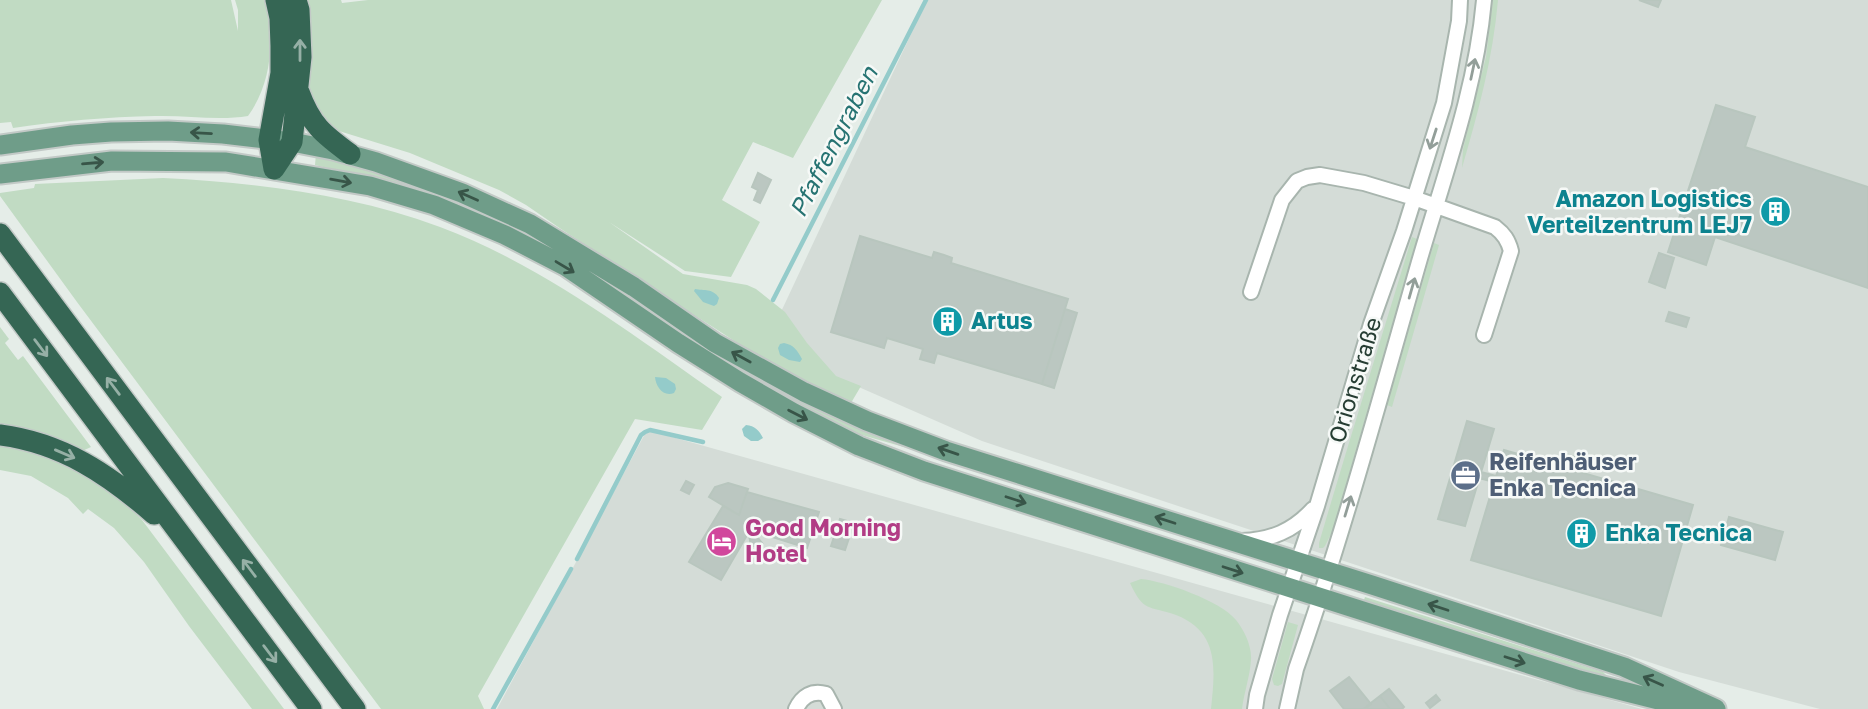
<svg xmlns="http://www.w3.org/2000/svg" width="1868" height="709" font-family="'Golos Text',sans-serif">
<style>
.built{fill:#d4dcd7}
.green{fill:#c1dbc3}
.water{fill:#94cbca}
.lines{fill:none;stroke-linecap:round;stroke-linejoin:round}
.stream{stroke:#94cbca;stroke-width:4.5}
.building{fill:#bbc7c1;stroke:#b8c6be;stroke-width:2}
.minor-casing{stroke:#a8b5ae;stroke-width:18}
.major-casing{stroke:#c2c9c6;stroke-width:23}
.highway-casing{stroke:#c2c9c6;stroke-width:24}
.minor{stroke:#fff;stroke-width:14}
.major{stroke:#6f9d89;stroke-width:19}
.highway{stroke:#356654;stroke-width:21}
.oneway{stroke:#96b0a6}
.oneway2{stroke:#929e99}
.oneway3{stroke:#385548}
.labels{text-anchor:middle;stroke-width:5;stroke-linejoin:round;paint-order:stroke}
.culture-label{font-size:23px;font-weight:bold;fill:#0d838f;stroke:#f6f9f7;text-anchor:start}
.street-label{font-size:23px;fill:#263d33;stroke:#f6f9f7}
.service-label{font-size:23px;font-weight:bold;fill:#4e5e75;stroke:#f6f9f7;text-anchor:start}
.hotel-label{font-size:23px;font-weight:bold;fill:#b23c85;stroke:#f6f9f7;text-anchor:start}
.water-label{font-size:24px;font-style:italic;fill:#267372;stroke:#f6f9f7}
</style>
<rect width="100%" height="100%" fill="#e5ede8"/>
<!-- built -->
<path class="built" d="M927 0H1868V709H1820L1679 672 982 441 765 346Z
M647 430 1642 709H497Z"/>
<!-- green -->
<path class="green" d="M0 0H231L238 31V10L235 0H265C275 39 272 83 248 116 218 121 186 115 155 116 107 117 60 121 13 128L11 122 0 123Z
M300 0H341L342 3 368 0H882L793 158 753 142 722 200 760 222 731 277 685 271 609 222 683 274 747 285 756 289 785 312 807 343 836 376 861 386 851 403 770 364 561 229 526 205 499 190 410 153 339 131 321 119 306 89Z
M1493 0H1498C1493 58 1478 113 1462 168L1463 149 1486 57Z
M316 154 420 185 509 222 578 260 750 373 798 399 928 454 855 433 796 403 748 376 693 342 575 262 508 226 461 205 419 190 315 165Z
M163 178C257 183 351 194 440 227 542 265 633 335 722 397L702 430 635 419 478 696 484 709H381L77 302 0 196V193L34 188 35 184Z
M1412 237 1417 239 1333 530 1325 546 1323 548H1319V543C1349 441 1381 339 1412 237Z
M1434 243 1439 245 1392 407 1387 405Z
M0 327 9 339 5 343 18 360 23 356 91 447 80 452 0 427Z
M0 439 45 450 118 495 142 520 284 709H252L189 626 144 562 114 528 88 509 83 514 68 498 31 476 0 470Z
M1141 579C1164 581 1221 601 1236 620 1244 630 1252 646 1251 660 1250 676 1244 693 1242 709H1211C1215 670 1220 632 1176 615 1148 605 1144 613 1130 583Z
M1365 597 1603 672 1608 677 1606 679 1363 603Z
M1288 622 1298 625 1282 684 1278 686 1274 685 1272 679Z"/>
<!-- water -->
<path class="water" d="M695 289C704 291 713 288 719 298L717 304 714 306 703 302 694 291Z
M784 343C794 345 797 350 802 359L800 362 789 360 780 355 778 348 780 344Z
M655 377 666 378 675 384 676 389 674 393C663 397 656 387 655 377Z
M746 425C755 426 759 430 763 438L758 441H751L744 436 742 429Z"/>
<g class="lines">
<!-- stream -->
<path class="stream" d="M773 300 926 0
M577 559 641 435 645 432 650 430 703 442
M493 709 571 569"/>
</g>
<!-- building -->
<path class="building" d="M1639 0H1661L1658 7Z
M1716 105 1755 117 1745 147 1868 187V288L1715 237 1706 265 1668 252Z
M758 173 771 180 760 203 754 200 758 190 752 187Z
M860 236 932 258 934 252 944 255 952 258 951 263 1068 299 1042 384 937 353 934 363 920 359 923 349 887 338 884 348 831 332Z
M1659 253 1674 258 1665 288 1649 282Z
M1065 309 1077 313 1054 388 1042 384Z
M1669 312 1689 318 1686 327 1666 321Z
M1467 421 1494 429 1465 526 1438 519Z
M1504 450 1693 505 1661 616 1471 560Z
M1566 454 1580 459 1576 470 1562 465Z
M1481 472 1496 476 1494 482 1479 478Z
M686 481 694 485 689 494 681 490Z
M728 483 748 489 739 515 709 497 715 487Z
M747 492 819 512 807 548 750 530 721 580 689 562 723 506 739 515Z
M1729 517 1783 532 1775 560 1721 545Z
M840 519 854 523 845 550 831 546Z
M750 530 755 531 757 537 750 540 748 533Z
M757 537 762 543 751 547 750 540Z
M1349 677 1371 704 1365 709H1344L1330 691Z
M1389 689 1404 707 1402 709H1390L1380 696Z
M1436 695 1440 700 1430 708 1426 703Z
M1380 696 1390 709H1364L1367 706Z"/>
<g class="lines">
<defs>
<path id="minor" d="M1251 292 1282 200 1297 181 1307 177 1320 175 1364 183 1414 198 1495 227C1504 234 1508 240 1511 251L1484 335
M1242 541C1271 540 1293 531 1313 509
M796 709C802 696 812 690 826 694L834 709
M1255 709 1257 695 1280 615 1317 506 1371 324 1404 231 1444 103 1459 21 1460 0
M1287 709 1296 669C1343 535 1380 398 1419 262 1444 176 1476 90 1484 0"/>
<path id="major" d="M0 145 72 135 111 132 168 131 223 134 292 142 333 150 376 162 462 193 530 224 634 287 715 343 804 392 867 421 946 451 1372 585 1624 667 1716 709
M0 174 112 161 226 162 370 186 434 205 505 235 565 266 678 343 740 382 794 413 859 446 924 471 1579 680 1694 709"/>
<path id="highway" d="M299 92C311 125 323 134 350 154
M274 169 292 142 301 57 299 10 296 0
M274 169 269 140 281 73V46L280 18 276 0
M0 234 355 709
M0 293 311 709
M0 435C62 443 108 474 154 514"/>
</defs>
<!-- minor casing -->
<use href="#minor" class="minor-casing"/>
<!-- major casing -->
<use href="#major" class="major-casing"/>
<!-- highway casing -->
<use href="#highway" class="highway-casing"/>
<!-- minor -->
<use href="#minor" class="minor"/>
<!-- major -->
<use href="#major" class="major"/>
<!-- highway -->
<use href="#highway" class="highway"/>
</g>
<!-- one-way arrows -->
<defs><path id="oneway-shaft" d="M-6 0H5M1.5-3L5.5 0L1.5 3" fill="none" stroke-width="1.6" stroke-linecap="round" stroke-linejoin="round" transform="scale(1.75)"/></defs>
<g class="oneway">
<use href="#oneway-shaft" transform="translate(300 50) rotate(-90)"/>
<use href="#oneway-shaft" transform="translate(41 348) rotate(53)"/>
<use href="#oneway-shaft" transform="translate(113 386) rotate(-127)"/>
<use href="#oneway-shaft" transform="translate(65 454) rotate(23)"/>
<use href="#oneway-shaft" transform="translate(249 568) rotate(-127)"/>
<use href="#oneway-shaft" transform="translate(270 654) rotate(53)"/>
</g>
<g class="oneway2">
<use href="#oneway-shaft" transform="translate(1473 69) rotate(-78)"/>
<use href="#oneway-shaft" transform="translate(1433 139) rotate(108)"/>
<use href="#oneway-shaft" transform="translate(1412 288) rotate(-74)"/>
<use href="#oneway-shaft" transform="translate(1348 506) rotate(-73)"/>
</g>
<g class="oneway3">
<use href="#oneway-shaft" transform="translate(201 133) rotate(-177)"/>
<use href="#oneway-shaft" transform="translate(93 163) rotate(-5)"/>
<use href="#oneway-shaft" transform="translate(341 181) rotate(10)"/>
<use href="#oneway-shaft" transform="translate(468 196) rotate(-156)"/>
<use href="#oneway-shaft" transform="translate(565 267) rotate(31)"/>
<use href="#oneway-shaft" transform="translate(741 357) rotate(-151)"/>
<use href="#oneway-shaft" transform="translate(798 415) rotate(27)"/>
<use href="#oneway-shaft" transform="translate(948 451) rotate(-161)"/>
<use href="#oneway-shaft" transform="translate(1016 500) rotate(18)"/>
<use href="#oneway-shaft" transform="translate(1165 520) rotate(-162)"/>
<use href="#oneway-shaft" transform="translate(1233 570) rotate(18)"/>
<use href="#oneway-shaft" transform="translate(1438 607) rotate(-162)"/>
<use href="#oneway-shaft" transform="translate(1515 660) rotate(18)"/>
<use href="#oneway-shaft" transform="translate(1653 681) rotate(-156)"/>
</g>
<!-- icons -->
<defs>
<symbol id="building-disc" viewBox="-11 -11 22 22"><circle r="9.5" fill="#0f9aa8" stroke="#f6f9f7"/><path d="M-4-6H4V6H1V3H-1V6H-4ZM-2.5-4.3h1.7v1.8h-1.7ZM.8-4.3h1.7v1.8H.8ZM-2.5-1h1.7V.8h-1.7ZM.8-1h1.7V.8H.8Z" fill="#fff"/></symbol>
<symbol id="office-disc" viewBox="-11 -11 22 22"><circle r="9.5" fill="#5c6f8a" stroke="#f6f9f7"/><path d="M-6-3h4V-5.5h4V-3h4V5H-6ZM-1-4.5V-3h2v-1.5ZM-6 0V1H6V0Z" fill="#fff"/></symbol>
<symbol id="hotel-disc" viewBox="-11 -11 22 22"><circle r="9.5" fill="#d1479c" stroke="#f6f9f7"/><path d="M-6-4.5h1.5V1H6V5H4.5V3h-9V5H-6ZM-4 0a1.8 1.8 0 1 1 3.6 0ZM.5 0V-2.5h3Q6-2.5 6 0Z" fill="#fff"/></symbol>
</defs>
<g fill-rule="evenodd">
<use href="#building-disc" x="1758" y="194" width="35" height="35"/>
<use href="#building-disc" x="930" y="304" width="35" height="35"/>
<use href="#office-disc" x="1448" y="458" width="35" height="35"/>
<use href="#building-disc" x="1564" y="516" width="35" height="35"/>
<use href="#hotel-disc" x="704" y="524" width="35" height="35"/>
</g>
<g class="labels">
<!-- culture labels -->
<g class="culture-label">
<text x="1752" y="207" text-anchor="end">Amazon Logistics<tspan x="1752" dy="26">Verteilzentrum LEJ7</tspan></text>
<text x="971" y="329">Artus</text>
<text x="1605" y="541">Enka Tecnica</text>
</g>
<!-- street labels -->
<g class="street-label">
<text transform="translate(1355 380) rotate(-73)" y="8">Orionstraße</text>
</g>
<!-- service labels -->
<g class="service-label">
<text x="1489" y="470">Reifenhäuser<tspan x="1489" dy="26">Enka Tecnica</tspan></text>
</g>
<!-- hotel labels -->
<g class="hotel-label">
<text x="745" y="536">Good Morning<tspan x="745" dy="26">Hotel</tspan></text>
</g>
<!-- water labels -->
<g class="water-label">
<text transform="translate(834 142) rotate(-63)" y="8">Pfaffengraben</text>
</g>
</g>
</svg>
